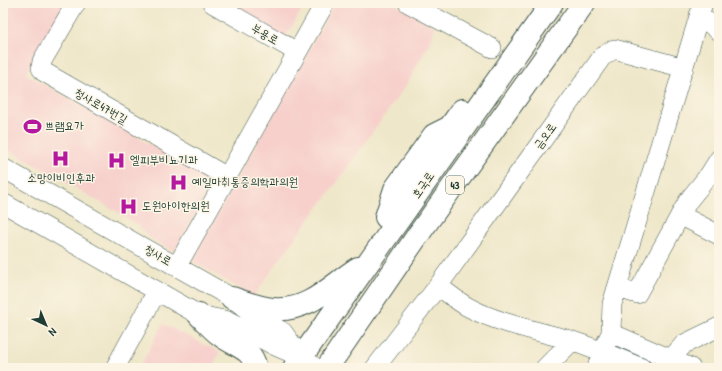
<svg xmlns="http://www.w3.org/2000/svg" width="722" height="371" font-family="'Patrick Hand','Poor Story',sans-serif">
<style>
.built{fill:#f7d0cc}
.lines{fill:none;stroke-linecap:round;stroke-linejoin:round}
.minor-casing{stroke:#3e564a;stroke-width:20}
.major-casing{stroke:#3e564a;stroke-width:24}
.minor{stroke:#fff;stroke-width:19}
.major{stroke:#fff;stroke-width:22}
.labels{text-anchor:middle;stroke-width:3;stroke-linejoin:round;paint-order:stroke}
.shield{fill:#fcf5e5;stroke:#617469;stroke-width:1}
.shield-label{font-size:11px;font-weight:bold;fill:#1f3d34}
.street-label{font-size:12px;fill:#1f3d34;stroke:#fcf5e5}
.poi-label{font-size:12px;fill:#1f3d34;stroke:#fcf5e5;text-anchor:start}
</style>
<rect width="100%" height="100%" fill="#fcf5e5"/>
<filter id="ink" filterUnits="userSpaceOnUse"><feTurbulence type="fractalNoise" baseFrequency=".025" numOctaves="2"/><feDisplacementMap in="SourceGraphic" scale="8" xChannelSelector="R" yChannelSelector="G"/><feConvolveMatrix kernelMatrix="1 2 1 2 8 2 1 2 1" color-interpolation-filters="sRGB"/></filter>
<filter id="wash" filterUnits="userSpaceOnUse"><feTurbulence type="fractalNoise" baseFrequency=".012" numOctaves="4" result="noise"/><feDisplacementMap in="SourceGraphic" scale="16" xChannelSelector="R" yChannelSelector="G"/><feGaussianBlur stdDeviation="0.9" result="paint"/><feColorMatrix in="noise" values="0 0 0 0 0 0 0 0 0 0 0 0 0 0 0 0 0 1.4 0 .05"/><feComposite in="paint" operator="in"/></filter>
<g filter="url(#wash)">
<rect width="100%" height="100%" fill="#efe7c9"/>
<!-- built -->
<path class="built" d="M3 3H66L26 74 215 181 174 252 151 239 136 223 13 152 3 149Z
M226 3H306L285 38Z
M335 3H393L435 27 432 38 408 82 336 184 295 238 254 296 191 261Z
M163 324 220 352 212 368H139Z"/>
</g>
<g filter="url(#ink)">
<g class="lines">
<defs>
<path id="minor" d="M76 3 42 61 41 68 44 72 227 177
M212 3 297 52
M408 3 492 48
M699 15 719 31
M3 168 232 298 256 316 283 332 301 357
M3 203 199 315 229 321 273 345 301 357 316 368
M680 215 719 235
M177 266 325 3
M438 286C448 293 457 301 468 307 497 323 538 331 570 340 595 348 618 358 642 368
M617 288 637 294 688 201 709 175 719 159
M611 333 691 368
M671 359 684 344 719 327
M115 368 157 291
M375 368 438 286 602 57 614 49 684 68
M545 368 572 341
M597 368 602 351 611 333 612 304 703 3"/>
<path id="major" d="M386 217 395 189 434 135 450 127 462 110
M232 298C245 302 259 308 274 309 309 312 331 285 358 268
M199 315C206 322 212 329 220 335 235 347 251 346 256 368
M294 368 552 3
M327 368 418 235 584 3"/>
</defs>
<!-- minor casing -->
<use href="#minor" class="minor-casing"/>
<!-- major casing -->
<use href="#major" class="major-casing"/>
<!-- minor -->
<use href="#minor" class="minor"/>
<!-- major -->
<use href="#major" class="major"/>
</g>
</g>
<!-- icons -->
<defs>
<symbol id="stadium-bare" viewBox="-9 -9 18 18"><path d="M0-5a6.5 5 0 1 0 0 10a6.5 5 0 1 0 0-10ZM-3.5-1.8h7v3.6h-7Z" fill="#b5179e" stroke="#fcf5e5" stroke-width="2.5" paint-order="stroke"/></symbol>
<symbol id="hospital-bare" viewBox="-9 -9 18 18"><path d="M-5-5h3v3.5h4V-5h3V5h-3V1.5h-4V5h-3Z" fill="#b5179e" stroke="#fcf5e5" stroke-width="2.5" paint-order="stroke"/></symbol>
</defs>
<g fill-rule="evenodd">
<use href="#stadium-bare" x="20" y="114" width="25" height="25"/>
<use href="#hospital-bare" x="48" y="146" width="25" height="25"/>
<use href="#hospital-bare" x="104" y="148" width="25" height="25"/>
<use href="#hospital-bare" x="166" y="170" width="25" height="25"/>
<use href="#hospital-bare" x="116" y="194" width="25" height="25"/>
</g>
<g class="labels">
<!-- shield labels -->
<rect class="shield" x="446" y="176" width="18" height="18" rx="3"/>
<g class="shield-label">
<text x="455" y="189">43</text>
</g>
<!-- street labels -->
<g class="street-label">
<text transform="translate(265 34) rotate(30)" y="4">부용로</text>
<text transform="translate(101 106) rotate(30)" y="4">청사로47번길</text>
<text transform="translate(545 136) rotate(-54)" y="4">금오로</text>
<text transform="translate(423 185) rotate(-55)" y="4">호국로</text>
<text transform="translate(158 255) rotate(30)" y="4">청사로</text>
</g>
<!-- poi labels -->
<g class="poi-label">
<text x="45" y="130">쁘램요가</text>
<text x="130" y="164">엘피부비뇨기과</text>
<text x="61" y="182" text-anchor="middle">소망이비인후과</text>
<text x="192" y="186">예일마취통증의학과의원</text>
<text x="142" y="210">도원아이한의원</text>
</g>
</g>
<!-- margin -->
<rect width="722" height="371" fill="none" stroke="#fcf5e5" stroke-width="16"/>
<!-- north arrow -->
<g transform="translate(46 325) rotate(136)" stroke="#fcf5e5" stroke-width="3" paint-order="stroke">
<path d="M0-3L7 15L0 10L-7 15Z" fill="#1f3d34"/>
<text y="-6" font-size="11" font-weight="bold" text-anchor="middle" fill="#1f3d34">N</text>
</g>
</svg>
